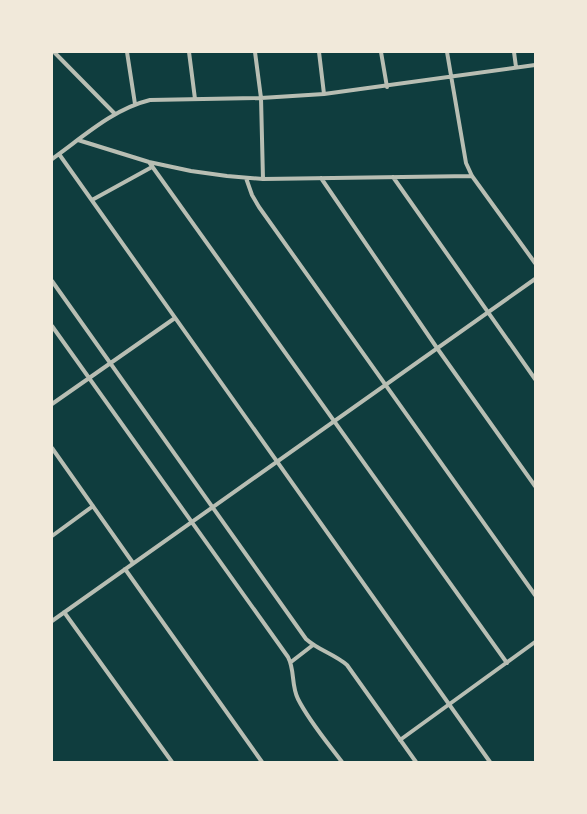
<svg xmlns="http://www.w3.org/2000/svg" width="587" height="814" font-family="'Alegreya Sans',sans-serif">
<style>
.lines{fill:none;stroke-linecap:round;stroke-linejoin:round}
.minor{stroke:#b8beb3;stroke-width:4}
</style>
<rect width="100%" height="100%" fill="#0f3d3e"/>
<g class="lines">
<!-- minor -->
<path class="minor" d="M54 52 115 114
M127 52 135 104
M189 52 195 99
M255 52 261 98 263 179
M319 52 324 94
M381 52 387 87
M447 52 466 163 472 176 535 263
M514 52 516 67
M78 140 149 162 191 171 227 176 263 179 472 176
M59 154 490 762
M52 159C83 137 113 109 150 100L261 98 324 94 535 65
M149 162 507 663
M393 177 535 379
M246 178 252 195 259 207 535 595
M321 178 437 348 535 486
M92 200 152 167
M52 281 306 639C318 650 334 654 347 665L416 762
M52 326 288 657C295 670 291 685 298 699 309 721 327 742 342 762
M52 404 175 318
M52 448 133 563
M52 536 93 506
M125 569 262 762
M64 612 172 762
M52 621 535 279
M291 662 313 645
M400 740 535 642"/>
</g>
<!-- border -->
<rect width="587" height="814" fill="none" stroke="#f1e9da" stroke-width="106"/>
</svg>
